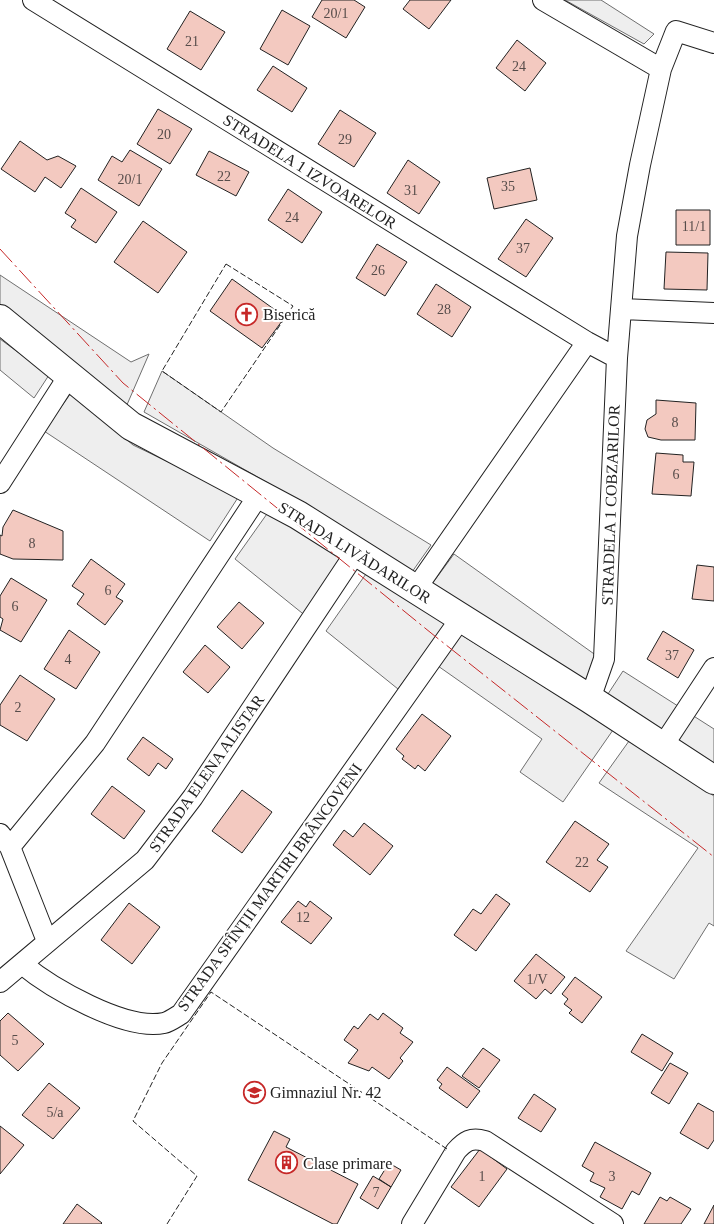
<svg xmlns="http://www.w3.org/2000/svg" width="714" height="1224" font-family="Georgia,serif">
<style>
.green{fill:#eee;stroke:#6f6f6f}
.building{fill:#f3c9c0;stroke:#222}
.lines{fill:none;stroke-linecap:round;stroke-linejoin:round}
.street-casing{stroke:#222;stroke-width:22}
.secondary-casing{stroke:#222;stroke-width:30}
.street{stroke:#fff;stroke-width:20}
.secondary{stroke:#fff;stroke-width:28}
.fence{stroke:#222;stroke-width:1;stroke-dasharray:6 2.5;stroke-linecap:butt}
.power{stroke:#c62828;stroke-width:1;stroke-dasharray:18 4 2.5 4;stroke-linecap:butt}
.labels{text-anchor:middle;stroke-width:4;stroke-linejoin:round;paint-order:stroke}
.number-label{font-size:14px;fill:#564c4a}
.street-label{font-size:16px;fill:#222;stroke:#fff}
.poi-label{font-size:16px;fill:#222;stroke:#fff;text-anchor:start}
</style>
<rect width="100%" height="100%" fill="#fff"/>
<!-- green -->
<path class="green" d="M565 0H601L654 34 644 44Z
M0 275 131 362 149 354 126 407 0 305Z
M0 339 49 375 34 398 0 370Z
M162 371 273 448 431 545 412 572 315 510 144 412Z
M71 393 133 445 239 496 210 541 44 431Z
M269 511 346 557 307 617 235 559Z
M454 554 597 656 584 683 432 584Z
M368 571 447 622 398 689 326 631Z
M460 634 613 730 563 802 520 772 542 739 438 666Z
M623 671 714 729V766L606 697Z
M629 741 714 796V926L709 923 674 979 626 951 698 848 599 783Z"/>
<!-- building -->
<path class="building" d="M322 0H354L365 7 346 38 312 17Z
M410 0H451L429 29 403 9Z
M282 10 310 26 288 65 260 49Z
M190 11 225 32 201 70 167 49Z
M517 40 546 63 525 91 496 68Z
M273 66 307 88 292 112 257 90Z
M158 109 192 129 170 164 137 144Z
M340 110 376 133 354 167 318 144Z
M20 141 47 160 58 156 76 166 61 188 45 177 35 192 1 169Z
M130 150 162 169 139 206 98 180 112 156 122 162Z
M209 151 249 172 236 196 196 175Z
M408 160 440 182 419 214 387 193Z
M530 168 537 200 494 209 487 178Z
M81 188 117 212 96 243 71 227 76 220 65 213Z
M288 189 322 212 302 243 268 220Z
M676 210H710V245H676Z
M526 219 553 238 526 277 498 259Z
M143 221 187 252 158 293 114 262Z
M377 244 407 262 385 296 356 278Z
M666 252 708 253 707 290 664 289Z
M232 279 285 317 262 348 210 311Z
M436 284 471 307 452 337 417 314Z
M656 400 696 403 695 440H661L648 437 645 429 647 420 656 414Z
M656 453 683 455V462H694L691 496 652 494Z
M13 510 63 531V560L13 559 0 554V535L2 536 3 527Z
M91 559 125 584 116 597 123 601 105 625 77 604 84 594 72 586Z
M697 565 714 567V601L692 599Z
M11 578 47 600 21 642 0 630 3 619 0 617V596Z
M239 602 264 623 242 649 217 627Z
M69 630 100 652 76 689 44 669Z
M663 631 694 650 678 678 647 659Z
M205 645 230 667 208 693 183 672Z
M20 675 55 699 27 741 0 725V705Z
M422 714 451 736 425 771 418 765 415 769 402 759 404 756 396 749Z
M143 737 173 759 166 769 158 763 149 776 127 759Z
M112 786 145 811 124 839 91 814Z
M242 790 272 812 242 853 212 831Z
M575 821 609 844 597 860 608 867 590 892 546 862Z
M364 823 393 846 370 875 333 845 344 830 353 837Z
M496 894 510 904 476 951 454 935 473 909 481 914Z
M298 901 306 907 310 901 332 918 311 944 281 922Z
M129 903 160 927 132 964 101 940Z
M536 954 565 977 551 994 545 989 536 999 514 981Z
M575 977 602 997 582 1023 569 1013 572 1010 564 1004 568 999 562 994Z
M8 1013 44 1044 18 1071 0 1055V1021Z
M383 1013 403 1028 400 1033 413 1042 400 1058 403 1061 389 1079 372 1067 369 1071 348 1063 358 1050 344 1040 354 1026 358 1029 370 1014 378 1020Z
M642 1034 673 1053 662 1071 631 1052Z
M483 1048 500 1060 479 1088 462 1076Z
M670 1063 688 1073 669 1104 651 1093Z
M447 1067 480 1091 467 1108 439 1088 442 1084 437 1080Z
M49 1083 80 1108 53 1139 22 1115Z
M534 1094 556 1109 541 1132 518 1118Z
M698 1103 714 1112V1140L708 1149 680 1133Z
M0 1126 24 1145 0 1174Z
M274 1131 290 1139 286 1147 358 1184 337 1224H333L248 1180Z
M595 1142 651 1173 639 1195 632 1191 622 1209 600 1197 605 1188 590 1181 594 1173 582 1166Z
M480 1149 507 1169 479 1207 451 1187Z
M389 1163 401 1170 391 1187 379 1179Z
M373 1176 391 1187 378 1209 360 1198Z
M660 1197 667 1201 670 1197 691 1209 681 1224H644Z
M77 1204 102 1223 101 1224H63Z
M714 1205V1224H704Z"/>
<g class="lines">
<defs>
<path id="street" d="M33 0 587 342 617 358
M543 0 661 69
M622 309 714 313
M0 483 70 374
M415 590 587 342
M590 699 604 659 617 358 627 236 640 165 661 69 676 31 714 43
M662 747 714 668
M0 834 10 847 47 941
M10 847 95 743 260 493
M22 964C51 988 125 1031 164 1023 169 1022 176 1017 181 1014L461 618
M0 982 145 860 193 797 356 552
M412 1224 456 1151C465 1141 471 1137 485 1141L613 1224"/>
<path id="secondary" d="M0 319 131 426 298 515 590 699 714 780"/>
</defs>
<!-- street casing -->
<use href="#street" class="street-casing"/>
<!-- secondary casing -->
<use href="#secondary" class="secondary-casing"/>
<!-- street -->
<use href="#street" class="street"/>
<!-- secondary -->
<use href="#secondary" class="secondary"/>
<!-- fence -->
<path class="fence" d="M226 264 293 306 221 412 162 371Z
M167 1224 197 1176 133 1121 162 1063 211 992 447 1149 445 1151"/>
<!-- power -->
<path class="power" d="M0 249 123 383 436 637 714 857"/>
</g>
<!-- icons -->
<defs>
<symbol id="church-ring" viewBox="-11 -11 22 22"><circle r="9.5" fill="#fff" stroke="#c62828" stroke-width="1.5"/><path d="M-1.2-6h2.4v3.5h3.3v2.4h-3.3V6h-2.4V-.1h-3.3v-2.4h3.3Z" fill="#c62828"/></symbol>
<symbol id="school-ring" viewBox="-11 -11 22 22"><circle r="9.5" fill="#fff" stroke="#c62828" stroke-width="1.5"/><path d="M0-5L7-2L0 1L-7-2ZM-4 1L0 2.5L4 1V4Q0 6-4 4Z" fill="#c62828"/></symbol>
<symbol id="building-ring" viewBox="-11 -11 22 22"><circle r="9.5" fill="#fff" stroke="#c62828" stroke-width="1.5"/><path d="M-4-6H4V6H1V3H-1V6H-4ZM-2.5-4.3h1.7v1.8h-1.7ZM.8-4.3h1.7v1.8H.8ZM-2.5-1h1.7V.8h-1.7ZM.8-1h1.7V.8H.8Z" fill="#c62828"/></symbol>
</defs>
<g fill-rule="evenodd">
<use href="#church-ring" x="234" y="302" width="25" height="25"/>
<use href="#school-ring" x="242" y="1080" width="25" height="25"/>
<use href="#building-ring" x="274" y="1150" width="25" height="25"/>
</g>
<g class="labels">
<!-- number labels -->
<g class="number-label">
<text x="336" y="18">20/1</text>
<text x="192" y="46">21</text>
<text x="519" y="71">24</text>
<text x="164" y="139">20</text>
<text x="345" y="144">29</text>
<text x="224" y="181">22</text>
<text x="130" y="184">20/1</text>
<text x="508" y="191">35</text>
<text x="411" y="195">31</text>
<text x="292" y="222">24</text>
<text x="694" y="231">11/1</text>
<text x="523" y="253">37</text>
<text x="378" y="275">26</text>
<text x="444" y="314">28</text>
<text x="675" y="427">8</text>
<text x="676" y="479">6</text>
<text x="32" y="548">8</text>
<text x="108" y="595">6</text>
<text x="15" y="611">6</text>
<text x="672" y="660">37</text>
<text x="68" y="664">4</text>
<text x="18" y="712">2</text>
<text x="582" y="867">22</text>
<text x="303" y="922">12</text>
<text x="537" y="984">1/V</text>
<text x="15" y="1045">5</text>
<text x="55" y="1117">5/a</text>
<text x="482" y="1181">1</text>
<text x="612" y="1181">3</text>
<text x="376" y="1197">7</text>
</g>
<!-- street labels -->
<g class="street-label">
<text transform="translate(310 171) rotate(32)" y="6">STRADELA 1 IZVOARELOR</text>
<text transform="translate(610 505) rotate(-88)" y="6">STRADELA 1 COBZARILOR</text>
<text transform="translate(355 552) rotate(32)" y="6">STRADA LIVĂDARILOR</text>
<text transform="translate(206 773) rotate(-55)" y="6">STRADA ELENA ALISTAR</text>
<text transform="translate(269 887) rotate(-54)" y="6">STRADA SFÎNȚII MARTIRI BRÂNCOVENI</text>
</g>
<!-- poi labels -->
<g class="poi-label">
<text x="263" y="320">Biserică</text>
<text x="270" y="1098">Gimnaziul Nr. 42</text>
<text x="303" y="1169">Clase primare</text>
</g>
</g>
</svg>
